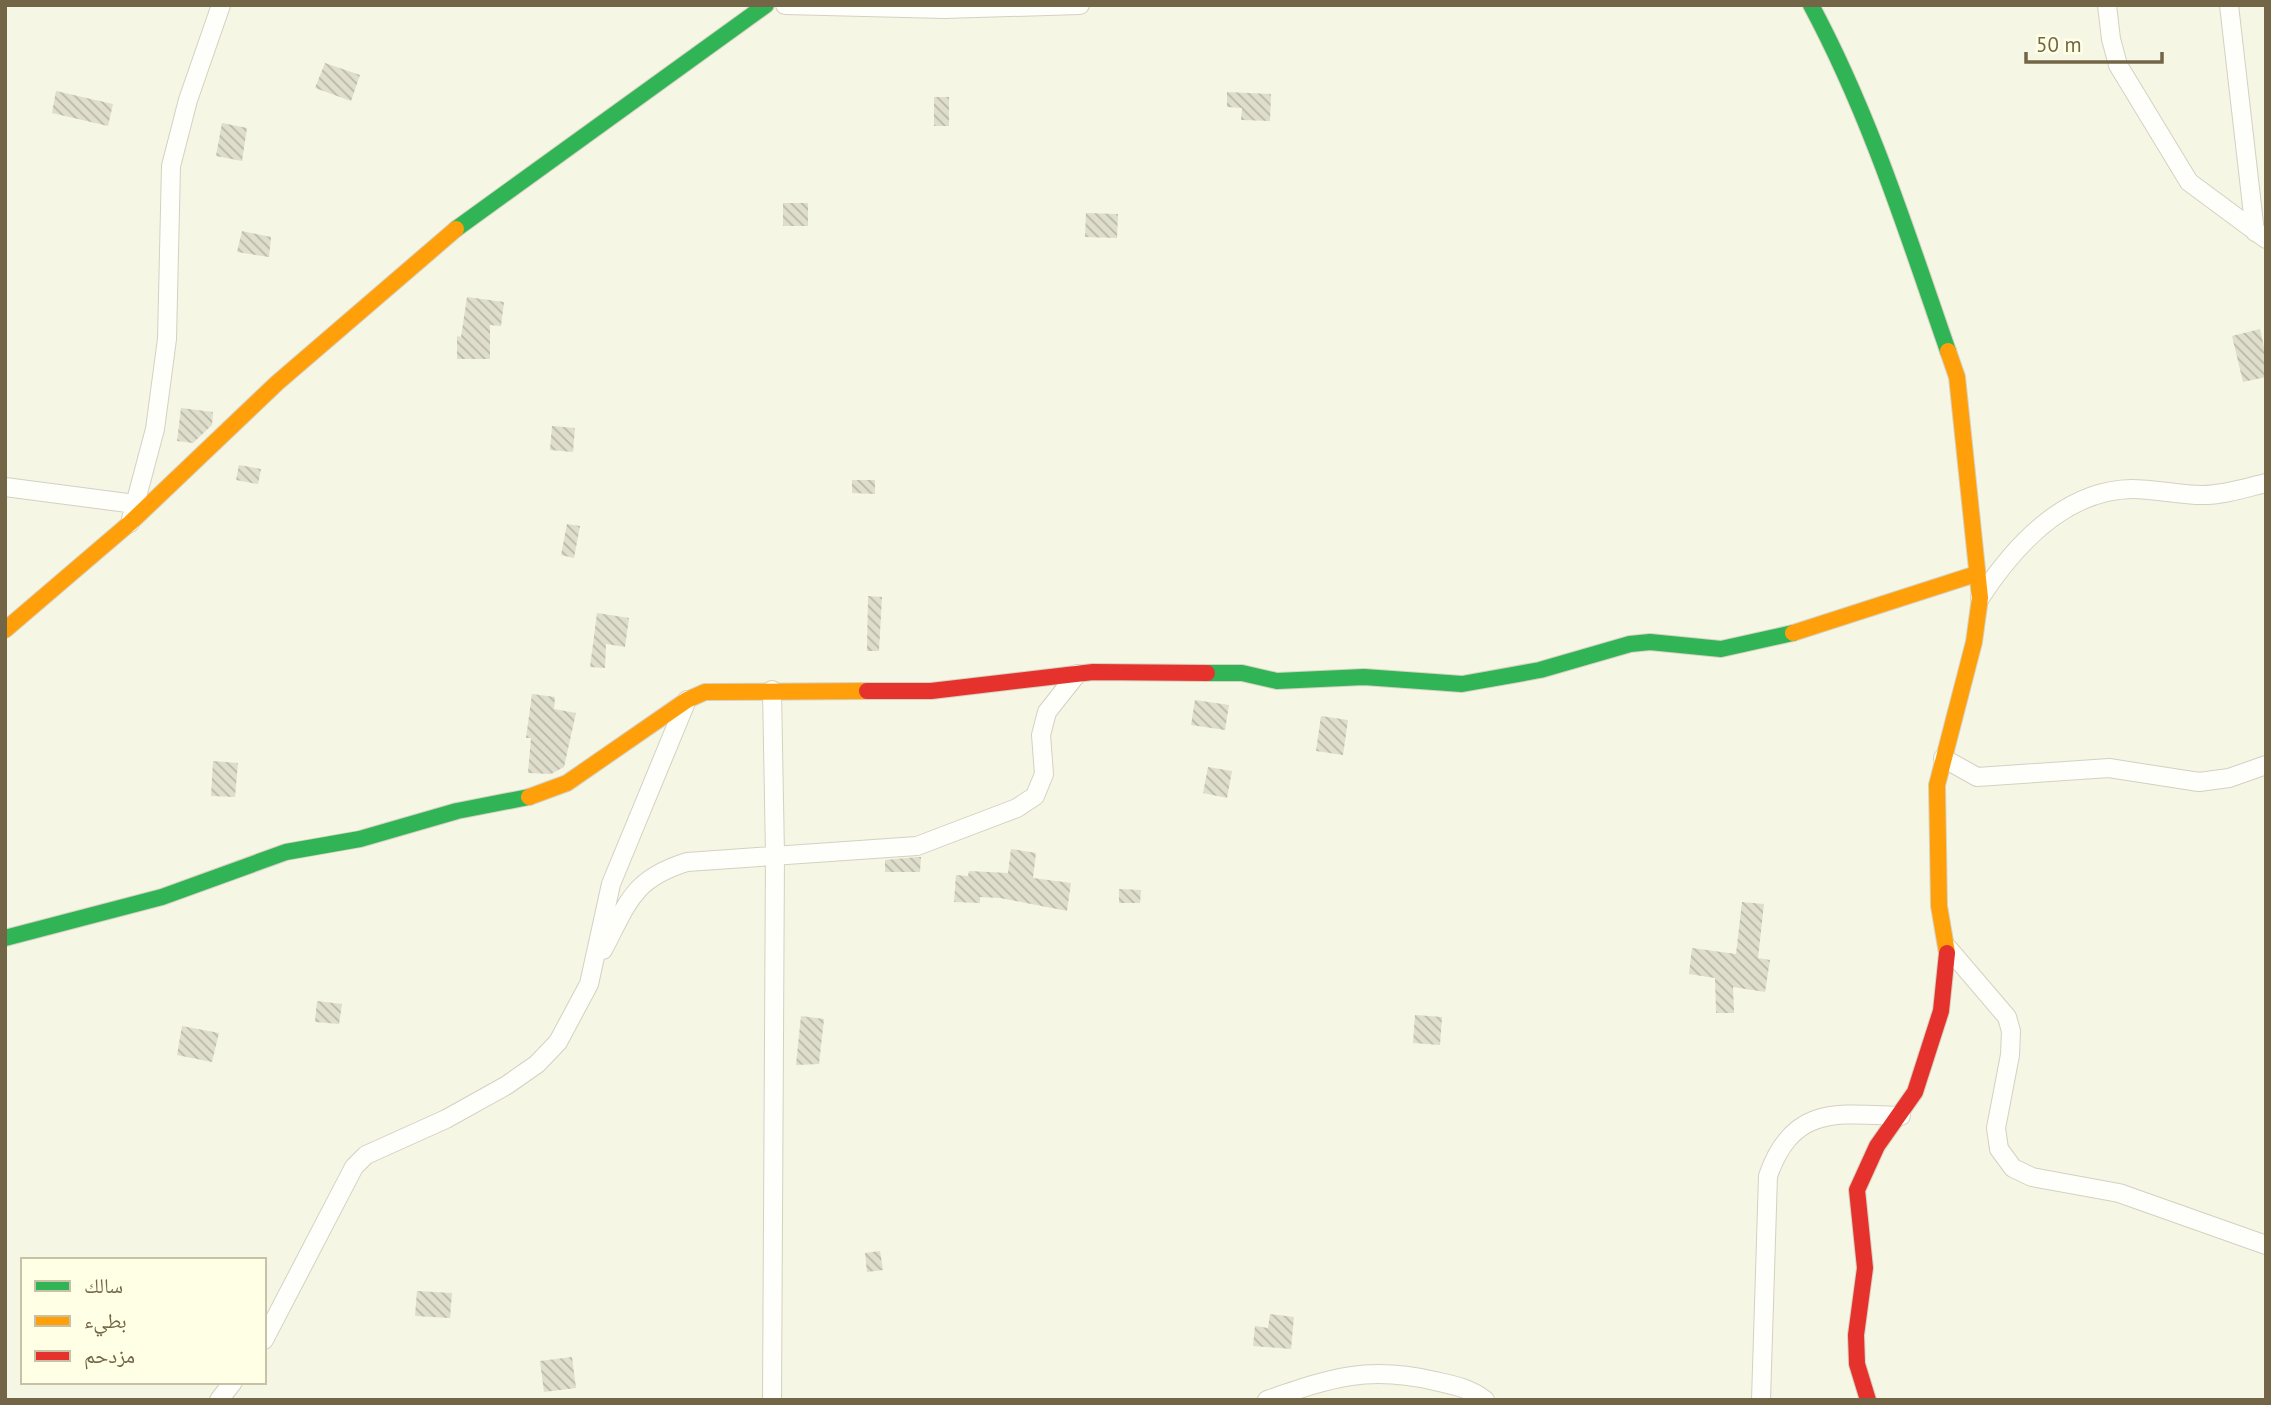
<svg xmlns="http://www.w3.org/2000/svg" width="2271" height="1405" font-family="'PT Sans','Noto Naskh Arabic',sans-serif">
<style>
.building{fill:url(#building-back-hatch)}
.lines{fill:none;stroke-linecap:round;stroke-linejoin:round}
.street-casing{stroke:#d4d1c1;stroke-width:20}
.fast-casing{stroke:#d6d2c2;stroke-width:18}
.slow-casing{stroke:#d6d2c2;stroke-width:18}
.jam-casing{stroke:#d6d2c2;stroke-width:18}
.street{stroke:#fefefb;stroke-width:18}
.fast{stroke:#30b455;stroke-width:16}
.slow{stroke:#ff9f0a;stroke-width:16}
.jam{stroke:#e5322d;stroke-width:16}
</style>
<defs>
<pattern id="building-back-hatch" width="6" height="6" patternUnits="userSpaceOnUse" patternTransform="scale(1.75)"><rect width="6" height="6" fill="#dfddcb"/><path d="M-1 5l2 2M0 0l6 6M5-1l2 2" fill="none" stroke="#b9b7a7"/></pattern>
</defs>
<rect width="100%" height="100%" fill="#f6f6e5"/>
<!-- building -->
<path class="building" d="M325 63 360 75 351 101 315 88Z
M56 91 113 104 108 126 52 113Z
M1227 92 1271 94 1270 121 1241 120 1242 108 1227 107Z
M934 97H949V126H934Z
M222 123 247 128 242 161 216 156Z
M783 203H808V226H783Z
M1086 213 1118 214 1117 238 1085 237Z
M242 231 271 237 269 257 237 252Z
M467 297 504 302 501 326 490 325V359H457V336L461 337Z
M2260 329 2266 356V377L2243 382 2232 336Z
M181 408 213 412 212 425 193 443 177 441Z
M552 426 575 428 573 452 550 450Z
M239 465 261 469 258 484 236 480Z
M852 480H875V494L852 493Z
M567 524 580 526 574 558 561 555Z
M868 596 882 597 879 651H867Z
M597 613 629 618 625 647 606 644 605 668 590 667Z
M532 694 555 697 554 709 576 713 564 767 551 774 528 773 531 738H526Z
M1195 700 1229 705 1225 730 1191 725Z
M1321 716 1348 720 1343 755 1316 751Z
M213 761 238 763 235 797 211 796Z
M1208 767 1232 771 1227 798 1203 793Z
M1011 849 1036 853 1033 878 1071 883 1067 911 1000 898 980 897V903L954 902 956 875 968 876 969 871 1008 873Z
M918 857H921L920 872H885V860Z
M1119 889 1141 890 1140 903H1119Z
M1742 902 1764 904 1758 958 1770 960 1765 992 1733 987 1734 1013H1716L1715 978 1689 974 1692 948 1736 954Z
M317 1001 342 1004 339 1024 315 1022Z
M1415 1015 1442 1017 1440 1045 1413 1043Z
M801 1016 824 1019 819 1064 796 1065Z
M182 1026 219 1033 212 1062 177 1055Z
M880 1251 883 1270 867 1272 865 1253Z
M417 1291 452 1293 450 1318 415 1316Z
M1270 1314 1294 1317 1291 1349 1253 1346 1255 1326 1268 1328Z
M572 1357 576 1388 544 1392 540 1361Z"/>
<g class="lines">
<defs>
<path id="street" d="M785 5 944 9 1080 5
M2107 5 2111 39 2118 65 2189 182 2266 239
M2229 5 2255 232
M5 487 135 504
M130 523 155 429 167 339 171 166 188 100 221 5
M1980 598C2014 546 2064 490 2132 489 2155 489 2179 495 2202 495 2224 495 2245 488 2266 483
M772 690 775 855 772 1400
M1943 758 1977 777 2109 768 2199 782 2229 778 2266 765
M1948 948 2007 1017 2011 1031 2010 1055 1996 1128 1999 1149 2013 1168 2032 1177 2119 1193 2266 1245
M603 950C628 903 632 879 687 862L917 846 1017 808 1035 796 1044 774 1041 735 1047 712 1077 674
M264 1340 354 1167 366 1155 446 1119 507 1085 537 1064 558 1042 589 984 611 884 687 700
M219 1400 233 1382
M1267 1400C1331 1378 1367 1365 1435 1381 1453 1385 1470 1388 1485 1400
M1761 1400 1768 1176C1793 1104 1838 1114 1901 1116"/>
<path id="fast" d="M1811 5C1870 115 1907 233 1948 351
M456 229 766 5
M1207 673H1242L1277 681 1364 677 1462 684 1540 670 1630 644 1650 642 1721 649 1793 633
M5 938 162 897 286 852 360 839 457 811 529 797"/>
<path id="slow" d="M5 630 130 523 277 383 456 229
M1793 633 1976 574
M529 797 567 783 687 700 705 692 867 691
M1947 953 1939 906 1937 785 1974 642 1980 598 1957 377 1948 351"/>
<path id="jam" d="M867 691H931L1093 672 1207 673
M1868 1400 1857 1364 1856 1335 1865 1268 1857 1190 1877 1146 1915 1092 1941 1011 1947 953"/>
</defs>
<!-- street casing -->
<use href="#street" class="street-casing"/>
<!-- fast casing -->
<use href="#fast" class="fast-casing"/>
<!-- slow casing -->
<use href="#slow" class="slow-casing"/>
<!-- jam casing -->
<use href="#jam" class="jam-casing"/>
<!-- street -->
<use href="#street" class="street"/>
<!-- fast -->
<use href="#fast" class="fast"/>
<!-- slow -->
<use href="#slow" class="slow"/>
<!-- jam -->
<use href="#jam" class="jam"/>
</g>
<!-- border -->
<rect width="2271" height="1405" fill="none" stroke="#726647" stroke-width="14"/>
<!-- legend -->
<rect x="21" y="1258" width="245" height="126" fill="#ffffe5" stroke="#c7c2a6" stroke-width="2"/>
<rect x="35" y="1281" width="35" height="10" fill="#30b455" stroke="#c7c2a6" stroke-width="2"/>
<text x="84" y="1293" font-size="21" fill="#726647">سالك</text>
<rect x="35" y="1316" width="35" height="10" fill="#ff9f0a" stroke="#c7c2a6" stroke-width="2"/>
<text x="84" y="1328" font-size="21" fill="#726647">بطيء</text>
<rect x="35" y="1351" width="35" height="10" fill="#e5322d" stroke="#c7c2a6" stroke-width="2"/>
<text x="84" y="1363" font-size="21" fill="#726647">مزدحم</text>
<!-- scale -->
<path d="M2026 52v10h136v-10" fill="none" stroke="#726647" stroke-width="3.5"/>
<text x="2036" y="52" font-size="21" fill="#726647" stroke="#ffffe5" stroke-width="5" paint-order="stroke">50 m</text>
</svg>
